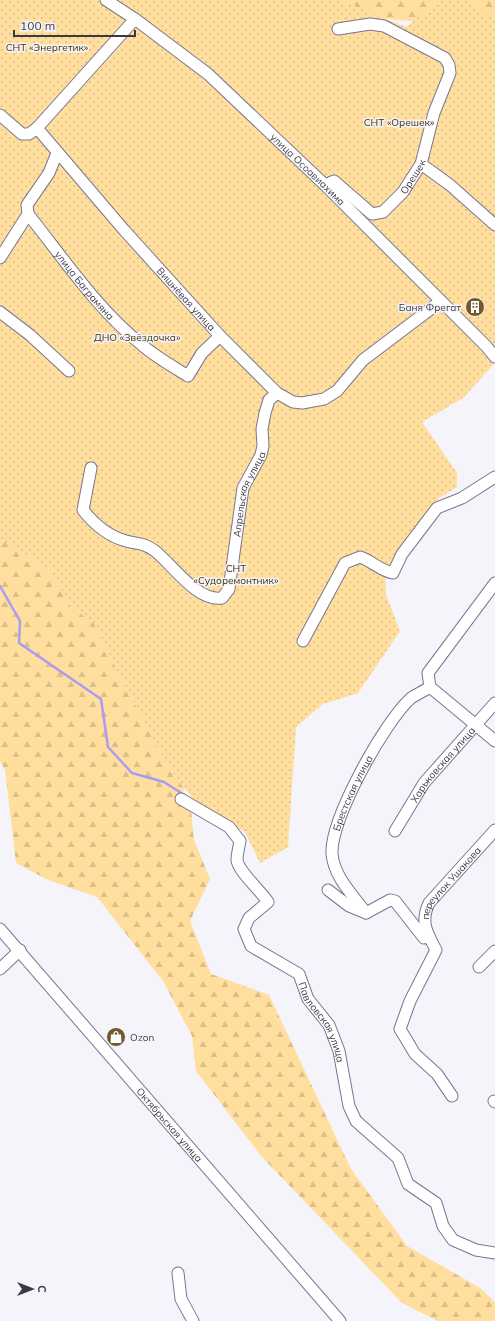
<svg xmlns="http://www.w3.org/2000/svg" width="495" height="1321" font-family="Mulish,sans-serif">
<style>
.forest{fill:url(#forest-firs)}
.park{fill:url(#park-dots)}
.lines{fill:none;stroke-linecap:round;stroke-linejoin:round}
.stream{stroke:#a99cf5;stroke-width:2.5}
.minor-casing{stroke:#797691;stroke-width:13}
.minor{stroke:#fff;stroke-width:11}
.labels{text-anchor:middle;stroke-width:3;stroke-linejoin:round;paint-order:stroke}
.park-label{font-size:10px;fill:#422f04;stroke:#f4f4fa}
.street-label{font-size:10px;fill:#3a3945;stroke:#f4f4fa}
.poi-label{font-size:10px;fill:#3a3945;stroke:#f4f4fa;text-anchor:end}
</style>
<defs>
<pattern id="forest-firs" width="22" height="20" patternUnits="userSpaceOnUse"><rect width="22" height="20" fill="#ffde9e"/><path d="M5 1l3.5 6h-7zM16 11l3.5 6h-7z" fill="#dbbf89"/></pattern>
<pattern id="park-dots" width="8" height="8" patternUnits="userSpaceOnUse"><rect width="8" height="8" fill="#ffde9e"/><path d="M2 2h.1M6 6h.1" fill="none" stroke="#dbbf89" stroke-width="1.8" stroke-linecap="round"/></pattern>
</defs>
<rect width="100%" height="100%" fill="#f4f4fa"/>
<!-- forest -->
<path class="forest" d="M312 0H495V97L476 54 412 21 344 15Z
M0 539 51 570 69 606 94 623 119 674 169 768 185 789 176 798 191 810 194 840 210 879 190 921 211 974 269 995 351 1169 407 1246 480 1288 495 1302V1321H438L402 1303 262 1157 196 1071 192 1036 163 981 97 897 48 880 16 863 5 770 0 761Z"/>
<!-- park -->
<path class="park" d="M0 0H339L406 27 440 0H468L495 21V363L463 398 422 422 457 473V487L439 498 385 571 386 595 400 631 358 693 323 704 296 727 288 847 260 863 245 832 194 800 169 768 119 674 94 623 69 606 51 570 0 539Z"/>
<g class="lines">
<!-- stream -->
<path class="stream" d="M0 586 20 621 19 643 101 699 108 747 132 773 164 782 186 796"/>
<defs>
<g id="minor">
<path id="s1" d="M106 0 135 19 208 74 325 185 486 346 495 357"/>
<path d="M0 115 22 134H29L37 128 135 19"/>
<path id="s2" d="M37 128 124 230 220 336 277 393 293 402 302 403 324 399 337 391 363 360 441 301"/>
<path d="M421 164 450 185 495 225"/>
<path id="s3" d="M325 185 334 181 372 214 383 212 403 192 421 164 434 113 450 73 449 65 445 58 384 26 370 24 338 29"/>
<path id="s4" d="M28 214C64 259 97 309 142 345 156 357 172 366 188 376L202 353 220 336"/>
<path d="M0 258 28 214 27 205 49 173 57 153"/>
<path d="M0 312 30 335 69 371"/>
<path id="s5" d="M91 468 83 510C94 524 108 536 126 541 137 544 145 543 155 551 173 565 197 602 222 598L229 589 243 488 261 455 263 446 262 429 265 413 269 400 277 393"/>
<path d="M495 583 428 673 430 687 495 741"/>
<path d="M303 641 345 563 360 557C372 561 381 571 393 573L402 554 437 508 462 498 495 477"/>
<path id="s6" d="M181 799 229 827 240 841C239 847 237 854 237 860 238 871 261 891 268 902L249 918 244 929 251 946 299 974 308 999 329 1025 339 1051 349 1106 356 1121 398 1158 408 1184 436 1203 443 1226 453 1240 476 1250 495 1253"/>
<path id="s7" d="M395 831 424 783 495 703"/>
<path d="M328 890 349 906 366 913 390 900 395 901 424 938 429 936"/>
<path id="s8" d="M366 913C353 895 334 877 332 854 330 819 385 721 411 698 417 694 424 691 430 687"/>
<path id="s9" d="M0 929 340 1321"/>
<path d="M479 967 495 951"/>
<path d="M0 969 20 950"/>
<path id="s10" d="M452 1096 437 1074 415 1054 400 1029 410 1001 436 950C427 933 420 922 429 903L495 830"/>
<path d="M494 1101 495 1102"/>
<path d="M178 1273 181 1299 193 1321"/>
</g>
</defs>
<!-- minor casing -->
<use href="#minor" class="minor-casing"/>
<!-- minor -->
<use href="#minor" class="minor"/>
</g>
<!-- icons -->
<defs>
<symbol id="building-disc" viewBox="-11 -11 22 22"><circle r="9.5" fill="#715929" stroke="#f4f4fa"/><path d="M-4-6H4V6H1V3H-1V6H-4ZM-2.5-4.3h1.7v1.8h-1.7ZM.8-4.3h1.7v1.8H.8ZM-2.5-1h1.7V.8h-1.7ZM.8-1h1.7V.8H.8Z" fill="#fff"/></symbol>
<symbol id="shop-disc" viewBox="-11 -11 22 22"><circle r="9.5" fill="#715929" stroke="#f4f4fa"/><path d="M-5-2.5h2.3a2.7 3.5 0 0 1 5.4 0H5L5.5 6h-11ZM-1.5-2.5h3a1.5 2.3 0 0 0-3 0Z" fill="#fff"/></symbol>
</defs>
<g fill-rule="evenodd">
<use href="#building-disc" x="464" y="296" width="22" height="22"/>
<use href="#shop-disc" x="105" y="1026" width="22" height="22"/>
</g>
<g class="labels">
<!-- park labels -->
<g class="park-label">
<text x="47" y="51">СНТ «Энергетик»</text>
<text x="399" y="126">СНТ «Орешек»</text>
<text x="137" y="341">ДНО «Звёздочка»</text>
<text x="236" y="572">СНТ<tspan x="236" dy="12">«Судоремонтник»</tspan></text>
</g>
<!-- street labels -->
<g class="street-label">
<text dy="4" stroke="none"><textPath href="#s1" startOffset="264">улица Осоавиахима</textPath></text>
<text dy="4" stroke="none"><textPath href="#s3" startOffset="118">Орешек</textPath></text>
<text dy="4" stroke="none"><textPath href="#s4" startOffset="91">улица Баграмяна</textPath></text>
<text dy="4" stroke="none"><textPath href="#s2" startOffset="227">Вишнёвая улица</textPath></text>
<text dy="4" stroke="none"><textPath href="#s5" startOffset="321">Апрельская улица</textPath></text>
<text dy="4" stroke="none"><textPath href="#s7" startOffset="82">Харьковская улица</textPath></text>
<text dy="4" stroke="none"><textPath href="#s8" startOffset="134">Брестская улица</textPath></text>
<text dy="4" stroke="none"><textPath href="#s10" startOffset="251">переулок Ушакова</textPath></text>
<text dy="4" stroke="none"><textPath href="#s6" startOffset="310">Павловская улица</textPath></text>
<text dy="4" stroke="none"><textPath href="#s9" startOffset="259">Октябрьская улица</textPath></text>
</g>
<!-- poi labels -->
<g class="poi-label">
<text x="461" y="311">Баня Фрегат</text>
<text x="130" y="1041" text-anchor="start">Ozon</text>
</g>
</g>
<!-- north arrow -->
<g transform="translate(32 1289) rotate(90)" stroke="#f4f4fa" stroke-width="3" paint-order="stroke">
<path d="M0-3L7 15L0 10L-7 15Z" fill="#3a3945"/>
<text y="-6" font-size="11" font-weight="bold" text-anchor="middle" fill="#3a3945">С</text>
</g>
<!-- scale -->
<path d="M14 30v6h121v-6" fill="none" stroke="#3a3945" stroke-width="2"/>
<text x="20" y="30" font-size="12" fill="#3a3945" stroke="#f4f4fa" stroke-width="3" paint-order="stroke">100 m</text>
</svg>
